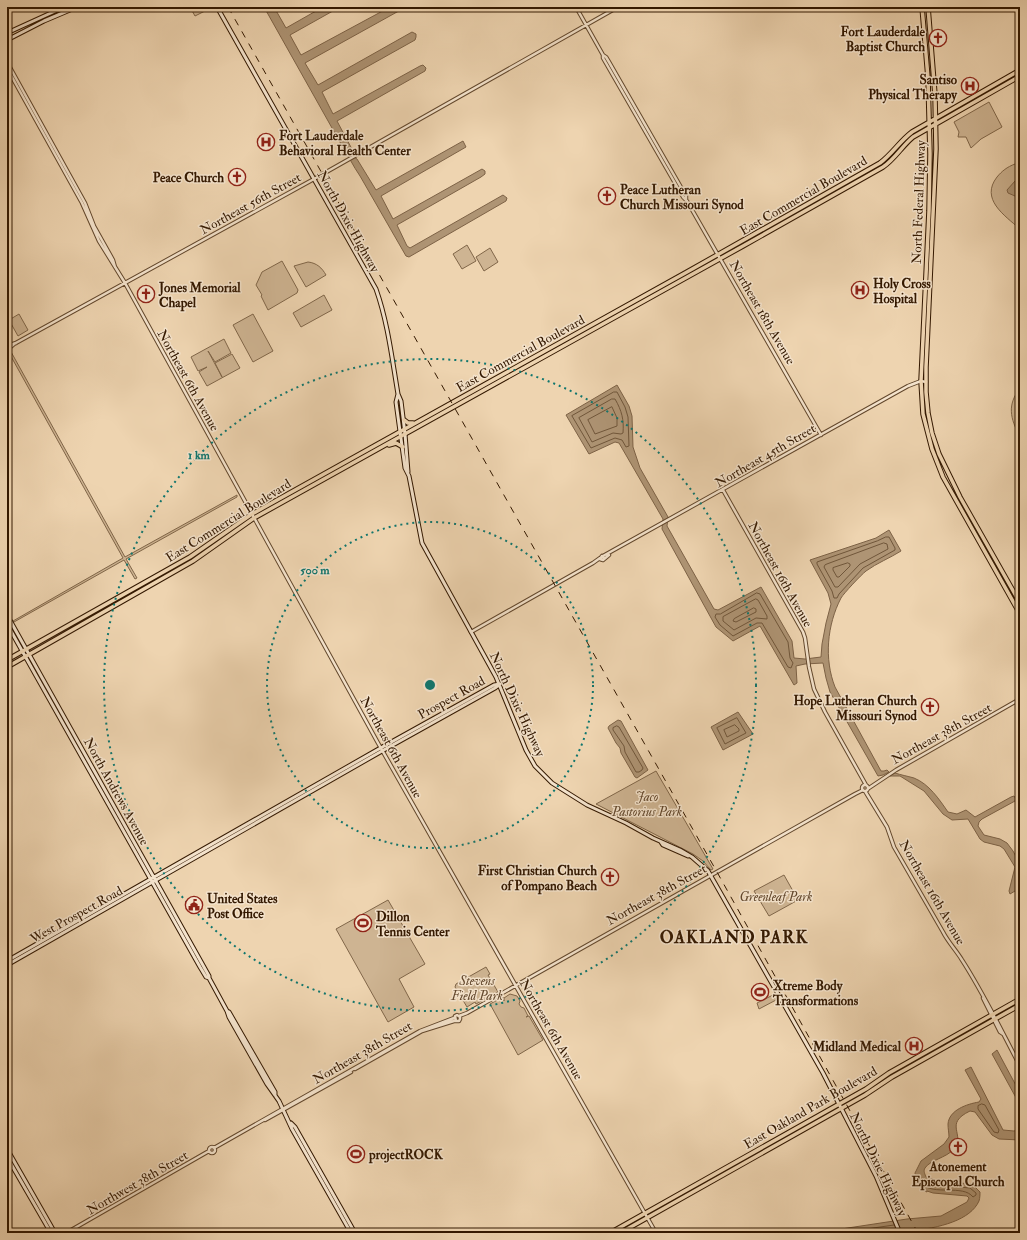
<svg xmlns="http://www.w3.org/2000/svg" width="1027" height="1240" font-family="'IM FELL Double Pica',serif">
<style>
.green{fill:#ceb492;stroke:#806649}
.water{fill:#ae9474;stroke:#7d6246}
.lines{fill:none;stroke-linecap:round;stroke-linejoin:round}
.shore{stroke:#70563a;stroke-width:1}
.tertiary-casing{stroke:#62472c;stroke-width:4.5}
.secondary-casing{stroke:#331800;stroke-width:5}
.primary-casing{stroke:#331800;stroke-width:5.5}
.motorway-casing{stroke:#331800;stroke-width:6}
.tertiary{stroke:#f4e3cc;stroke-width:2.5}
.secondary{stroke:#f4e3cc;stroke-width:3}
.primary{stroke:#eed4b0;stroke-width:3.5}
.motorway{stroke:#eed4b0;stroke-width:4.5}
.rail{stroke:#331800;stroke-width:1;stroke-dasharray:7 7;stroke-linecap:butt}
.ring{fill:none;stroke:#0f766e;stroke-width:2;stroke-dasharray:2 4}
.labels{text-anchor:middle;stroke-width:3;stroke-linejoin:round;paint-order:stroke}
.poi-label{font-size:13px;font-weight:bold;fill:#331800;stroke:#f4e3cc;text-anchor:start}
.street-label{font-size:13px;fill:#331800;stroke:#f4e3cc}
.park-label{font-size:13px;font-style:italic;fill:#62472c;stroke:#f4e3cc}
.district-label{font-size:17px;font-weight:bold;letter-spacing:1px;fill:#331800;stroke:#f4e3cc}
.centre{fill:#0f766e;stroke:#f4e3cc;stroke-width:2}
.ring-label{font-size:12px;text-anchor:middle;font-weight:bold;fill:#0f766e;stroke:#f4e3cc;stroke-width:3;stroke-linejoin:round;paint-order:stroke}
</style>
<rect width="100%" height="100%" fill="#eed4b0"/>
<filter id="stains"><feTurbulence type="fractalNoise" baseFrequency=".005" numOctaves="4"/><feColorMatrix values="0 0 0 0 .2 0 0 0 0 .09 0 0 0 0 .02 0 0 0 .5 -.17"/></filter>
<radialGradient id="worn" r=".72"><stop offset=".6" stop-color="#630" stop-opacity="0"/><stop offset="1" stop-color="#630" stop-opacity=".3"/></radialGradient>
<!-- green -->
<path class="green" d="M190 7H210L211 8 195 16Z
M989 102 1002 127 981 139 971 148 966 137H958L959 132 954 122Z
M1015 164 1020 165V229C1004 215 980 199 997 177 1002 171 1007 167 1015 164Z
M467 245 476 261 462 269 453 254Z
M490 248 498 262 484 271 476 257Z
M282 261 298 290 297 293 268 310 261 296 262 295 256 285 262 272Z
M308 262C317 263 322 268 326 275L306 287 294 266Z
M324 295 332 310 301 327 293 313Z
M19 314 28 330 18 336 9 320Z
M253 314 273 351 253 362 233 325Z
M224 339 231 353 215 362 208 351 222 377 215 363 232 354 240 368 207 386 199 372 207 367 198 371 191 357Z
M10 350 125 557 237 495V497L126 559 137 578 135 579 124 560 14 622 13 621 123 558 8 351Z
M1020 388V437C1010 418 1007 405 1020 388Z
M656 771 713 869 711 870 703 861 693 854 596 804Z
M784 875 798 900 769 916 754 891Z
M388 900 425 964 399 979 414 1007 388 1022 336 929Z
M486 967 490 974 488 975 498 992 476 1004 475 1002 467 1007 455 987 456 984Z
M510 994 517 996 520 1001 519 1004 521 1007 524 1008 528 1016 526 1017 529 1016 543 1040 518 1055 490 1004 503 997 504 1001V998Z
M773 995 776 1000 759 1009 757 1003Z"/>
<!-- water -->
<path class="water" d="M264 7H274L286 28 323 7H340L290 35 301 55 390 7H406L305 63 318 85 412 32 416 34V37L415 40 322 92 333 114 420 66 423 65 426 68 425 71 337 121 353 151 354 157 357 159 376 190 463 141 466 147 381 196 393 219 482 169 485 171V174L481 177 397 225 407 246 410 248 503 195 507 198 506 201 409 257 406 256 360 176C353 166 348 155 341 144Z
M1015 181 1020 186V200L1015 196 1008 193 1007 190Z
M617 385 629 406 632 416 633 447 640 468 668 517 667 526 714 609 718 610 761 587 792 641 794 658 805 659 821 657 822 644 826 623 831 604 828 593 810 560 876 538 889 530 901 551C890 558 877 563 866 571 861 575 844 593 841 598 827 625 824 659 835 687L881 771H884L887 770 889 772 883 775 878 776 830 692 826 678 823 663 805 664 796 666 797 683 794 685 760 626 733 641 716 627 662 529 663 519 619 443 615 442 589 454 566 415Z
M738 712 753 734 723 750 711 727Z
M618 720 621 721 648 770 637 778 635 777 621 753 620 748 616 743 608 728 609 726Z
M895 773C901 775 907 776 914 778 929 784 939 799 948 812L957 814 966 810 975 817 1011 797 1014 796 1016 799 1015 801 982 819 979 822 978 826 984 835 1000 839 1007 843 1013 851 1020 864V888L1010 894 1009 891 1015 867 1004 849 1000 846 984 842 980 839 968 819 952 820 943 814 924 791 900 776H890Z
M997 1050 1020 1093V1105L992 1054Z
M971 1067 1003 1130 1014 1131 1020 1129V1140L999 1139 992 1135 975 1112 970 1111C943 1124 966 1134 954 1149 946 1158 930 1160 925 1168 923 1171 925 1174 926 1177L939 1181 972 1184 980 1192C980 1194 980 1198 979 1201 962 1239 859 1233 824 1233L828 1231 907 1219 941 1216 967 1202 969 1198 967 1196 933 1193 927 1191V1192L923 1190 917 1184 915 1173 921 1161 944 1144 949 1137C949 1133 948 1129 948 1124 949 1110 967 1104 979 1102L981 1099 965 1070Z"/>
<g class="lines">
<!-- shore -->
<path class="shore" d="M614 392H617L625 407 628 417 629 446 626 447 622 440 615 438 591 448 572 416Z
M612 399H615C622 411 624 420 623 433L621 434 613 433 592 442 579 418Z
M612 407 617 418V426L595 434 588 420Z
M886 537H889L895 548V550L863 568 839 594 837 598H834L832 591 817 564V562L877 541Z
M884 543 887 544 888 549 860 564 838 587H835L824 567 825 565Z
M848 563 850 564V566L839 577H837L833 570V568Z
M757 593 760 594 788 642 790 658 793 663 791 668 788 667 762 623H757L733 636 720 625 715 617 716 614H720Z
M756 599 758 600 767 616V619L756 618 734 630 723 621V617Z
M754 608 756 609V612L736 622 733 621 734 619Z
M737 718 746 733 725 744 717 728Z
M735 725 739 729V731L727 737 724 730Z
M617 726 619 727 643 768 642 770 639 772H636L625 752 624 746 613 730V728Z
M982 1104 985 1105 999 1130 998 1133 994 1132 978 1109V1106Z
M923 1181 938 1185 970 1188 976 1193V1195L973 1197C963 1184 933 1196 922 1184Z
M839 1233 894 1225"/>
<defs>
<path id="tertiary" d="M576 7 603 55V58L683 197 687 201 821 435
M603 55 606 57 609 62 686 196V200
M7 62 85 203 94 226 113 260 115 267
M7 68 82 203 99 241 125 283 378 743 656 1233
M7 346 16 343
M7 350 14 344 314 179 618 7
M723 490 803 632 805 638 809 667 814 689 825 712 866 785
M603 556 908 386 921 381 926 382
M604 558 602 556 600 559 603 560 609 555
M471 632 593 563 600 558
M862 788a3 3 0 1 1 6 0a3 3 0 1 1-6 0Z
M869 788 896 770 1020 699
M865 791 887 827 894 847 943 932C948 942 956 950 962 960 984 994 1001 1030 1020 1066
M983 998 1000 1032 1003 1034
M459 1016 467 1013 855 794 863 790
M355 1069 422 1031 454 1021H459L460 1019V1017L457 1015 455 1016 456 1021
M265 1120 351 1072
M209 1150a3 3 0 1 1 6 0a3 3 0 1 1-6 0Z
M214 1148 420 1031 454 1018
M66 1233 209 1151
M70 1233 76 1229"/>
<path id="secondary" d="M217 7 376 289C388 323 392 359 398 394L401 401 405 434 408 472
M7 33 64 7
M7 40 44 21 77 7
M398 394 396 402 405 468 409 476 422 543 496 677 526 750 535 766 552 783 587 805 626 823 653 838 680 850 692 857 708 871 823 1073 876 1176 900 1233
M7 615 209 976V978L227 1011 229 1017 267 1084 279 1101 292 1129 351 1233
M7 624 200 967 206 977 209 978
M661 842 663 845 688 856
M7 961 377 750 494 685 500 684
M7 965 382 751 495 688 500 684
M227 1011 229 1012 275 1092V1095
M291 1123 295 1127 355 1233
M7 1149 55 1233
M7 1157 51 1233"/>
<path id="primary" d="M922 7 928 78 930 154 929 211 921 381 923 414 932 449 943 477 1020 614
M928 7 935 95 936 149 926 367V392L928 413 932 433 939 454 960 497 1020 603
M404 420 408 423H413
M389 445 396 443 403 447
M7 660 190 557 252 514 687 272 880 163C892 154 900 141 912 132L1020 70
M7 667 193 561 254 518 743 246 883 167C895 159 902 146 913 137L1020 76
M610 1233 866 1089 889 1073 1020 999
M620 1233 865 1095 892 1077 1020 1005"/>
<path id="motorway" d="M7 1227 8 1233"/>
</defs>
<!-- tertiary casing -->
<use href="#tertiary" class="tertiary-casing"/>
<!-- secondary casing -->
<use href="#secondary" class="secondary-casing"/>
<!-- primary casing -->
<use href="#primary" class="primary-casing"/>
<!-- motorway casing -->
<use href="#motorway" class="motorway-casing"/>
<!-- tertiary -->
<use href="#tertiary" class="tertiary"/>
<!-- secondary -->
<use href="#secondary" class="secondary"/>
<!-- primary -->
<use href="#primary" class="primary"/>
<!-- motorway -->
<use href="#motorway" class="motorway"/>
<!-- rail -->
<path class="rail" d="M228 7 717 872 918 1233"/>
</g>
<!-- distance rings -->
<g class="ring">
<circle cx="430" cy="685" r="163"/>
<circle cx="430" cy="685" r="326"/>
</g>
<!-- icons -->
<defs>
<symbol id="church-ring" viewBox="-11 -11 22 22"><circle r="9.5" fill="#f4e3cc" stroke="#8f2418" stroke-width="1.5"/><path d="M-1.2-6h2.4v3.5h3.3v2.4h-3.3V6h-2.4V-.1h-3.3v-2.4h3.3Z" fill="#8f2418"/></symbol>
<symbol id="hospital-ring" viewBox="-11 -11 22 22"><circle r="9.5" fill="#f4e3cc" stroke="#8f2418" stroke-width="1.5"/><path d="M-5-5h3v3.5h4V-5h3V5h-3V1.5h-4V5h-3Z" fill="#8f2418"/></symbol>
<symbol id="civic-ring" viewBox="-11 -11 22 22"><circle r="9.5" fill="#f4e3cc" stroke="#8f2418" stroke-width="1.5"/><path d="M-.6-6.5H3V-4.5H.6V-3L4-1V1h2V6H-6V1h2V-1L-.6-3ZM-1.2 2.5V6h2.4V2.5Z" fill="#8f2418"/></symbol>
<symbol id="stadium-ring" viewBox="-11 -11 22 22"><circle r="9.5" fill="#f4e3cc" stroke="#8f2418" stroke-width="1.5"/><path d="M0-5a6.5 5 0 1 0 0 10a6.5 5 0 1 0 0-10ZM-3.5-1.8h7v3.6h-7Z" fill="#8f2418"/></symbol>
</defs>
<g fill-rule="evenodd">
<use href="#church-ring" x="928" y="28" width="20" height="20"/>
<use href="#hospital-ring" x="960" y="76" width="20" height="20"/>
<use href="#hospital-ring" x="256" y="132" width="20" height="20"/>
<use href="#church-ring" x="227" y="167" width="20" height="20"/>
<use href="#church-ring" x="597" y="186" width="20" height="20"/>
<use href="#hospital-ring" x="850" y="280" width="20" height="20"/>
<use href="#church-ring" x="136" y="284" width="20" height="20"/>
<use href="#church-ring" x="920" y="697" width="20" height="20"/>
<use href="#church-ring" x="600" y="867" width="20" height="20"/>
<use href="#civic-ring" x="184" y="895" width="20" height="20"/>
<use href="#stadium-ring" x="353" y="913" width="20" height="20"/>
<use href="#stadium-ring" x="750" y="982" width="20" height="20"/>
<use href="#hospital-ring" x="904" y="1036" width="20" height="20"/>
<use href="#church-ring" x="948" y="1137" width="20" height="20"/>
<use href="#stadium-ring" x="346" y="1144" width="20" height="20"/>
</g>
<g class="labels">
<!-- poi labels -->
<g class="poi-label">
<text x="925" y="36" text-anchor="end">Fort Lauderdale<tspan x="925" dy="15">Baptist Church</tspan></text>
<text x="957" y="84" text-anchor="end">Santiso<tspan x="957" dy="15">Physical Therapy</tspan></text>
<text x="279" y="140">Fort Lauderdale<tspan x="279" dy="15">Behavioral Health Center</tspan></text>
<text x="224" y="182" text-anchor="end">Peace Church</text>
<text x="620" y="194">Peace Lutheran<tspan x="620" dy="15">Church Missouri Synod</tspan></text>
<text x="873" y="288">Holy Cross<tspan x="873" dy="15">Hospital</tspan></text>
<text x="159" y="292">Jones Memorial<tspan x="159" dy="15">Chapel</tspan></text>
<text x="917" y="705" text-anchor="end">Hope Lutheran Church<tspan x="917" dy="15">Missouri Synod</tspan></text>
<text x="597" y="875" text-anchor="end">First Christian Church<tspan x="597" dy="15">of Pompano Beach</tspan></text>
<text x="207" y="903">United States<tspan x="207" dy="15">Post Office</tspan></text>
<text x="376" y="921">Dillon<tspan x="376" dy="15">Tennis Center</tspan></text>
<text x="773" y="990">Xtreme Body<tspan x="773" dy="15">Transformations</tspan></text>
<text x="901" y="1051" text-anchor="end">Midland Medical</text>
<text x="369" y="1159">projectROCK</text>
<text x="958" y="1171" text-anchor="middle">Atonement<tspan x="958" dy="15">Episcopal Church</tspan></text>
</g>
<!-- street labels -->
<g class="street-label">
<text transform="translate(803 195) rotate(-30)" y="5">East Commercial Boulevard</text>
<text transform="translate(918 202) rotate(-88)" y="5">North Federal Highway</text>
<text transform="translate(250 203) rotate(-29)" y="5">Northeast 56th Street</text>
<text transform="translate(349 221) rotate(61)" y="5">North Dixie Highway</text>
<text transform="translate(763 312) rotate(60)" y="5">Northeast 18th Avenue</text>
<text transform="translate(520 353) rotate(-29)" y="5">East Commercial Boulevard</text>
<text transform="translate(189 380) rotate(61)" y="5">Northeast 6th Avenue</text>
<text transform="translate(765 455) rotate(-30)" y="5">Northeast 45th Street</text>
<text transform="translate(228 520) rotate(-32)" y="5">East Commercial Boulevard</text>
<text transform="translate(781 574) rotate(61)" y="5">Northeast 16th Avenue</text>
<text transform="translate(451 697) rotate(-29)" y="5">Prospect Road</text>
<text transform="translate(518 704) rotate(65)" y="5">North Dixie Highway</text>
<text transform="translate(941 733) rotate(-29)" y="5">Northeast 38th Street</text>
<text transform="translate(392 747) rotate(61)" y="5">Northeast 6th Avenue</text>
<text transform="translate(117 791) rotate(61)" y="5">North Andrews Avenue</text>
<text transform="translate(933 892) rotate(60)" y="5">Northeast 16th Avenue</text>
<text transform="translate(656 894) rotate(-29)" y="5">Northeast 38th Street</text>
<text transform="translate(76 914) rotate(-29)" y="5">West Prospect Road</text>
<text transform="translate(552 1029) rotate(60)" y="5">Northeast 6th Avenue</text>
<text transform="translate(362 1052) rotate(-30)" y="5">Northeast 38th Street</text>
<text transform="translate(810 1107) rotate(-30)" y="5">East Oakland Park Boulevard</text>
<text transform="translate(879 1164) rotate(64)" y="5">North Dixie Highway</text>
<text transform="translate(137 1182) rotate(-30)" y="5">Northwest 38th Street</text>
</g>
<!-- park labels -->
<g class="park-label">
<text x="647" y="801">Jaco<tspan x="647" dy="15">Pastorius Park</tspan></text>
<text x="776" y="901">Greenleaf Park</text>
<text x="477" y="985">Stevens<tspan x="477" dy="15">Field Park</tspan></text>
</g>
<!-- district labels -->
<g class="district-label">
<text x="734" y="943">OAKLAND PARK</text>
</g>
</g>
<circle cx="430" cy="685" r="6" class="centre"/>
<g class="ring-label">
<text x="199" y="459">1 km</text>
<text x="315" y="574">500 m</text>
</g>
<!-- margin -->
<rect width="1027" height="1240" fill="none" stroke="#eed4b0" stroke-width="24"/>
<rect x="8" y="8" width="1011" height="1224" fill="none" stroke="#331800" stroke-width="2"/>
<rect x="12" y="12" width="1003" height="1216" fill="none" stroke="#331800"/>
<rect width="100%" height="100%" filter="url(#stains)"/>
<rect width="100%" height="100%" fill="url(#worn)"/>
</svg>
